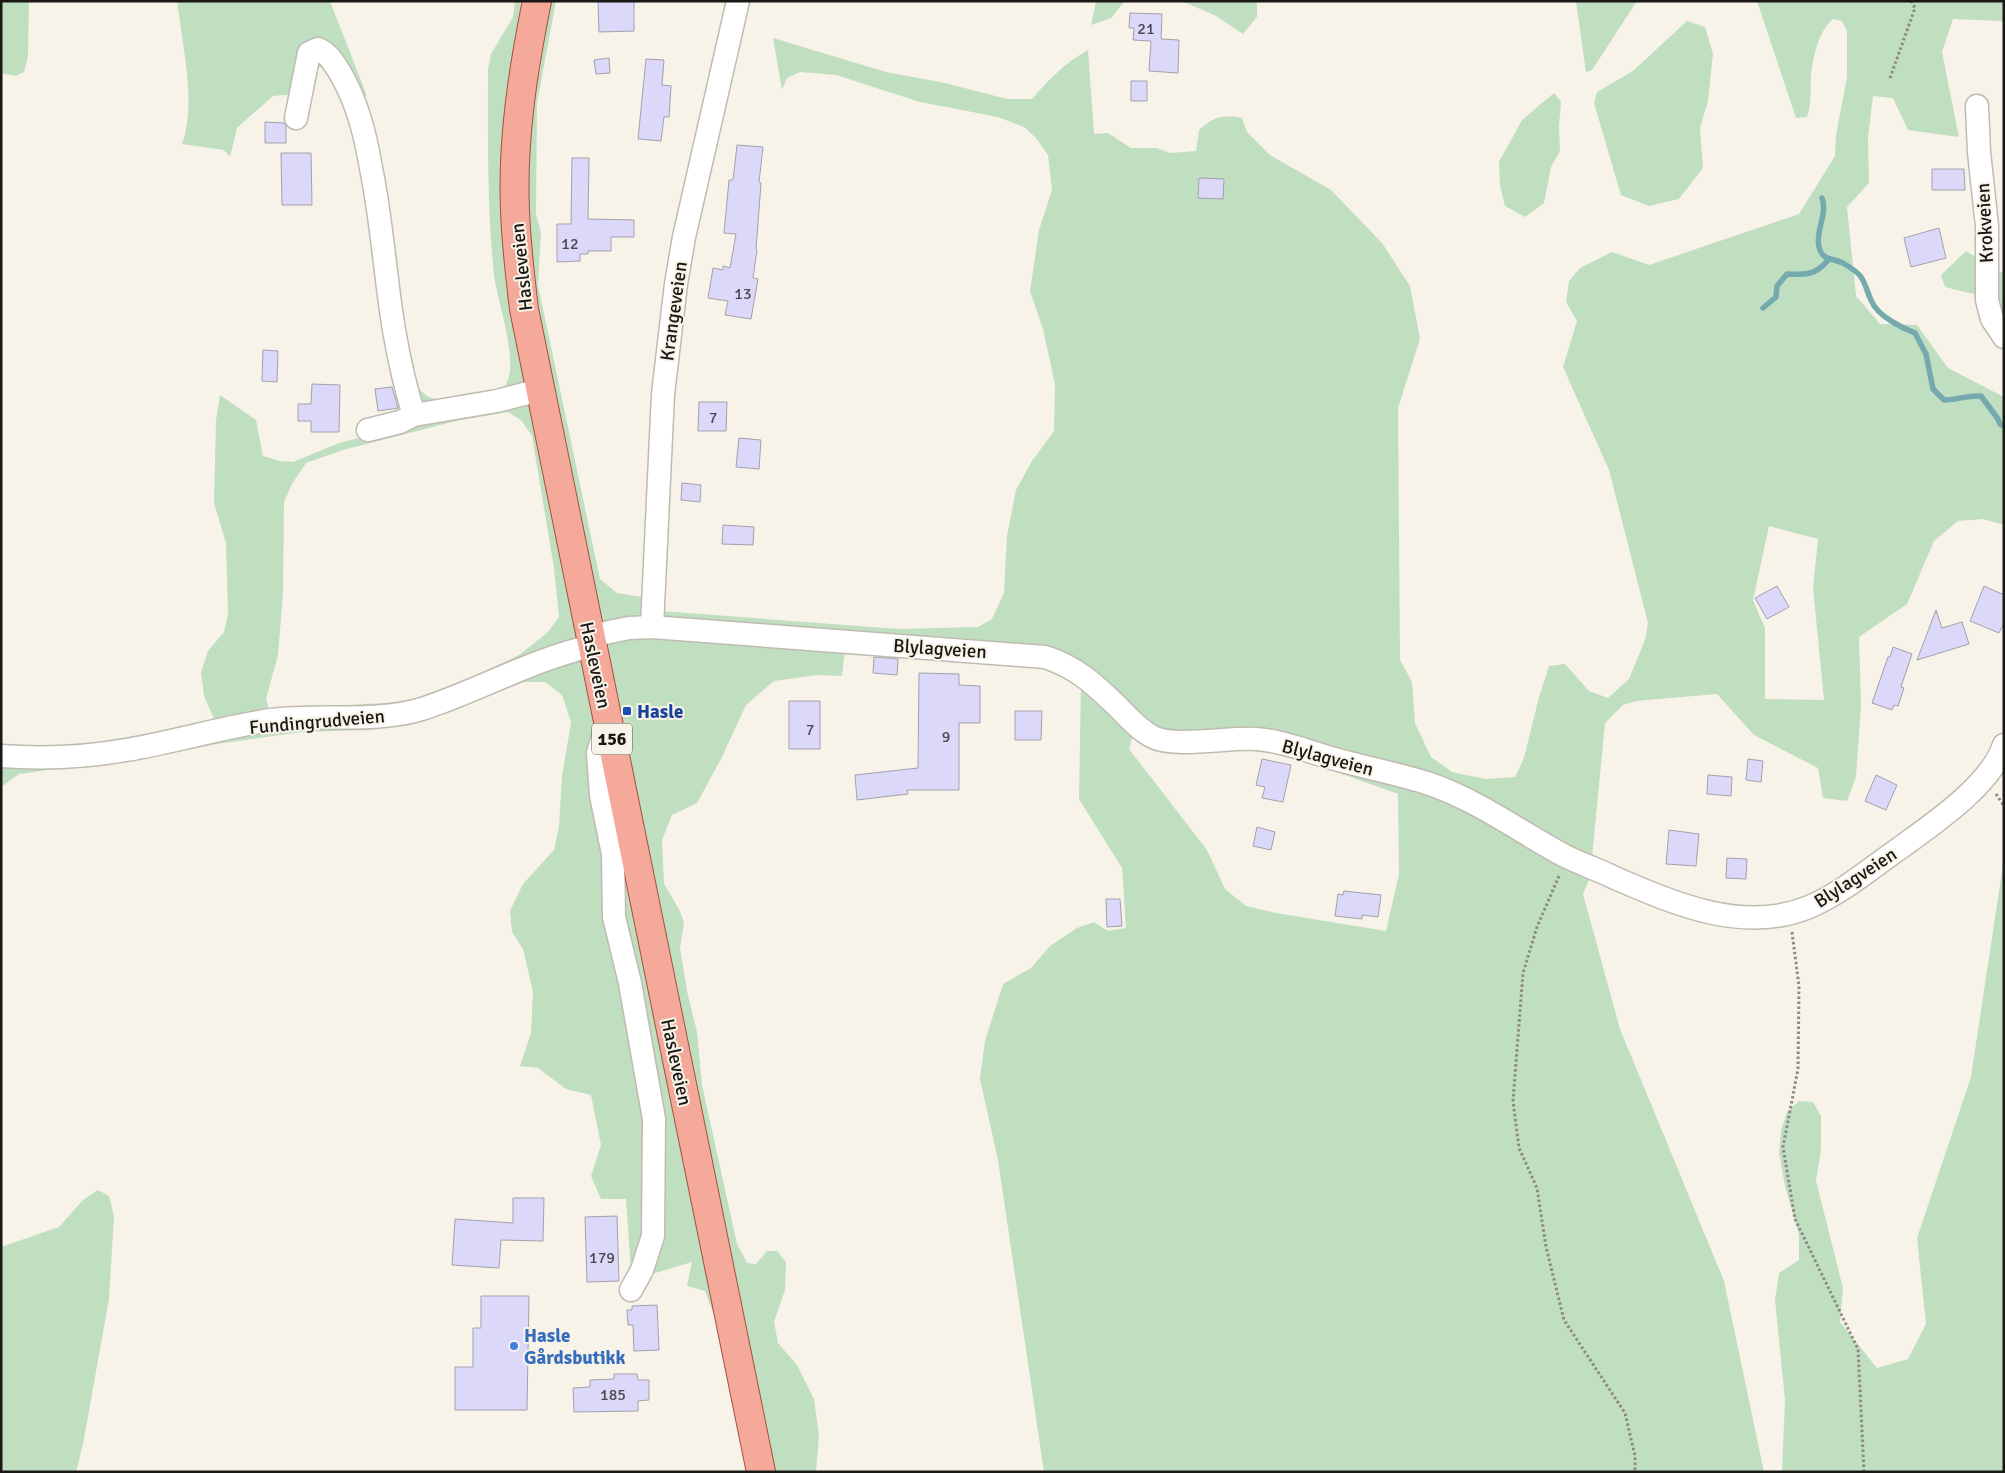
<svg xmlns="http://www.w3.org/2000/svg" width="2005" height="1473" font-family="Signika,sans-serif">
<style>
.green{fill:#c0dec0;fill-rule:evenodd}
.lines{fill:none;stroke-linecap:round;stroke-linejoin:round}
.stream{stroke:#74aaad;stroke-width:5.5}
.building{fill:#dcd8fa;stroke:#a2a1ab}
.minor-casing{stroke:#c0bbb1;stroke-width:25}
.major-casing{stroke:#a2513f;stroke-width:30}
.path{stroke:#8d8982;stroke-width:3;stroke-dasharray:2.5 2.5;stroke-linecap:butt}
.minor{stroke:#fff;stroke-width:22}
.major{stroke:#f4a99a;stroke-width:28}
.transit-dot{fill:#1a4fb4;stroke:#f8f3e8;stroke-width:2}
.shop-dot{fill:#3f7fe0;stroke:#f8f3e8;stroke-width:2}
.labels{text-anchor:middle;stroke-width:4;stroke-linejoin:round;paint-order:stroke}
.number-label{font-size:16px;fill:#4a484e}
.shield{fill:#f8f3e8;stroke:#5d5a54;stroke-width:1}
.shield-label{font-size:18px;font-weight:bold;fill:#1a1815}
.street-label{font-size:19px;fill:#1a1815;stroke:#f8f3e8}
.transit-label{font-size:19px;font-weight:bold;fill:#164399;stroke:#f8f3e8;text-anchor:start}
.shop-label{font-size:19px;font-weight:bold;fill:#366cbe;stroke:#f8f3e8;text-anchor:start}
</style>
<rect width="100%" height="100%" fill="#f8f3e8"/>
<!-- green -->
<path class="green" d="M1 1H29L28 57 24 72 15 76 1 73Z
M177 1H330L367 96 357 92 328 67H316L309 93 273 96 237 128 230 157 224 150 182 144C197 103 182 44 177 1Z
M515 1H556L537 103 536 214 541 233 538 285 600 579 617 593 641 597 661 611 899 629 978 627 992 619 1004 593 1007 536 1016 490 1032 461 1054 431 1055 384 1043 329 1030 291 1039 230 1052 190 1048 155 1036 138 1024 127 998 117 920 102 836 75 800 72 787 78 782 90 773 38 886 72 945 83 1007 99H1032C1050 78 1064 64 1088 50L1094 134 1108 133 1131 148H1156L1170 153 1196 151 1199 130C1216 116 1220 115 1242 118L1247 132 1270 155 1331 190 1382 243 1410 286 1420 339 1398 408 1400 660 1412 682 1415 723 1431 757 1452 772 1485 779 1515 777 1524 758 1539 697 1549 666 1565 664 1589 691 1608 698 1629 679 1645 640 1648 623 1609 470 1563 367 1577 321 1566 302 1569 281 1580 268 1612 252 1649 265 1799 214 1835 156 1836 135 1847 77V31L1842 21 1833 19C1818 32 1814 55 1811 74 1810 89 1812 103 1807 117L1796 118 1757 1H2004V21L1953 19 1942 52 1959 137 1908 130 1893 98 1873 96 1868 137 1869 183 1847 207 1856 296 1880 324 1917 325 1948 368 2004 397V525L1983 519 1958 521 1934 541 1907 604 1859 637 1861 704 1856 777 1847 801 1823 798 1818 768 1754 735 1717 694 1636 701 1623 705 1605 723 1590 878 1583 894 1620 1029 1724 1281 1764 1472H1044L998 1160 980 1079 985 1041 1003 984 1031 968 1050 946 1077 928 1094 922 1108 931 1126 928 1122 868 1079 799 1081 682 1045 662 845 650 842 676 817 675 774 681 746 705 721 759 697 803 672 815 662 840 664 884 679 909 684 922 680 948 687 991 697 1032 702 1085 737 1244 747 1263 756 1264 767 1251H777L786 1262 785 1290 774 1322 778 1343 797 1365 814 1399 819 1436 816 1472H748L717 1323 705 1291 687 1286 692 1262 652 1274 631 1272 626 1199H601L591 1176 601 1145 591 1095 566 1089 538 1068 520 1066 531 1033 533 992 523 949 512 932 510 911 523 884 554 850 559 826 562 777 571 722 562 695 545 682H523L446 714 372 730 301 732 217 744 173 753 19 774 1 787V744L72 747 166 730 214 719 204 696 201 672 208 651 224 632 228 614 226 543 214 503 216 420 220 395 256 420 263 456 280 461 293 462 339 443 411 425 409 378C417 386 424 397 435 399 448 402 483 399 495 394 503 390 507 384 509 376 515 350 498 303 494 275 487 207 488 137 488 69L491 54 513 17ZM508 412 521 420 532 436 554 568 559 617 547 633 519 655 449 688 407 702 323 706 270 712 266 699 278 655 283 594 284 502 292 484 306 463 343 450 460 420ZM1769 526 1818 539 1813 588 1824 700 1765 699V628L1753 600ZM1133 734 1255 749 1317 765 1398 794 1399 874 1386 931 1276 913 1246 906 1225 889 1207 850 1129 749Z
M1096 1H1125L1111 18 1091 25Z
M1182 1H1257V17L1243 34 1216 16Z
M1576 1H1637L1592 70 1586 72Z
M1687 21 1705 27 1713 54 1708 101 1700 128 1703 168 1679 199 1649 206 1621 195 1594 103 1597 92 1633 71Z
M1554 93 1561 102 1559 126 1560 151 1551 167 1544 203 1525 217 1505 206 1500 186 1499 162 1522 120Z
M1966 251 2004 274V319L1993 299 1945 287 1941 275Z
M2004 858V1472H1782L1785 1400 1775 1300 1779 1273 1799 1260V1235L1785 1186 1779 1153 1781 1131 1787 1112 1799 1101 1813 1102 1821 1116V1150L1816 1181 1843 1288 1840 1322 1877 1368 1908 1359 1926 1324 1917 1238 1971 1077Z
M98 1190 109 1196 114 1216 109 1299 83 1444 76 1472H1V1247L59 1227 83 1200Z"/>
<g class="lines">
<!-- stream -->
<path class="stream" d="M1822 198C1828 214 1815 231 1819 247 1822 261 1833 258 1843 263 1848 266 1858 272 1861 277 1866 284 1868 295 1872 302 1878 316 1902 328 1915 333L1926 354 1933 389 1944 400C1957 400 1968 395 1981 396L1998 419 2000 424 2004 426
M1763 308 1776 297 1777 286 1787 274C1806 275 1816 275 1828 260"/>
</g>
<!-- building -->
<path class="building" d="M598 1H634V31L599 32Z
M1130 13 1162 14 1161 39 1179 40 1178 73 1149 71 1151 41 1133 40 1134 28H1129Z
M609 58 610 73 596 74 594 60Z
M646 59 664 60 662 85 671 86 669 117H664L661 141 638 139Z
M1131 81H1147V101H1131Z
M265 122 284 123 286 126V143H265Z
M737 145 763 147 759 182 761 183 756 249 757 250 753 278 758 279 751 319 725 315 728 301 708 298 713 268 723 270V266L730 268 736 234 724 233 729 180H733Z
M281 153H311L312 205H282Z
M572 158H589L588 219 634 220V237H611V251H588V254H580V261L557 262V224H571Z
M1932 169H1964L1965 190H1932Z
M1199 178 1224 179 1223 199 1198 198Z
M1939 228 1946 258 1911 267 1904 238Z
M263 350 278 351 277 382 262 381Z
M312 384 340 385 339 432H311V421H298V404H311Z
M392 387 398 408 378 411 375 389Z
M699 402H727L726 431H698Z
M739 438 761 440 759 469 736 467Z
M682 483 701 485 700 502 681 500Z
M723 525 754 527 753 545 722 544Z
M1777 586 1789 607 1767 619 1755 598Z
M1984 586 2004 595V623L1999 633 1970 621Z
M1936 610 1942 628 1962 622 1969 644 1917 660Z
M1893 647 1912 654 1901 687 1904 688 1898 706 1894 705 1892 710 1872 703 1888 657H1890Z
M874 657 898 659 897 675 873 673Z
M919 673 959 674V685L980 686V723H959V790H907L908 794 857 800 855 775 918 768Z
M789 701H820V749H789Z
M1015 711H1042L1041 740H1015Z
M1262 759 1291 765 1283 802 1262 798 1265 787 1256 785Z
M1748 759 1763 761 1761 782 1746 780Z
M1708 775 1732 777 1731 796 1707 794Z
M1876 775 1897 785 1886 810 1865 801Z
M1257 827 1275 832 1271 850 1253 846Z
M1669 830 1699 834 1696 866 1666 864Z
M1727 858 1747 859 1746 879 1726 878Z
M1344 891 1381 895 1378 917 1362 915V919L1335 916 1338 894 1343 895Z
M1106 899H1120L1122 926 1107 927Z
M513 1198H544L543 1241 501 1240 499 1268 452 1265 455 1219 513 1223Z
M617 1216 619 1281 587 1282 585 1217Z
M481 1296H529L527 1410H455V1367H473V1328H481Z
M657 1305 659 1350 634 1351 633 1325H628L627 1310H632V1306Z
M614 1374H637L638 1380H649V1400L638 1401V1411L574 1412 573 1388 590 1387V1380L614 1379Z"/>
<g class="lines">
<defs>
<path id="minor" d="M1977 106 1979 152 1987 226V300L1992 319 2004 337
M296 118 309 53 318 49C328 53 333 62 339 71 357 101 365 133 371 168 382 221 385 276 394 330 399 359 405 387 414 415
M368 430 400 422 414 415 497 401 540 390
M652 627 663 394 676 284 684 237 738 1
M590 636 629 628 652 627 1045 657C1076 667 1093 683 1116 705 1127 716 1139 730 1153 737 1174 748 1230 737 1256 739 1284 741 1309 752 1335 759 1367 768 1399 774 1430 784 1479 801 1520 832 1565 856 1581 864 1599 870 1615 878 1675 904 1744 934 1809 907 1842 893 1871 868 1900 848 1933 824 1991 785 2004 745
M608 721 598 753 601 795 613 854 614 917 630 983 654 1119 653 1236 642 1270 631 1290
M1 756C42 759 86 757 126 750 175 742 222 727 271 720 319 714 376 723 422 709 480 690 533 659 592 646"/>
<path id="major" d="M537 1C523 70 512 140 515 210 516 243 520 276 524 309L761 1472"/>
</defs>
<!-- minor casing -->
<use href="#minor" class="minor-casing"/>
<!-- major casing -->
<use href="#major" class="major-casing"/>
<!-- path -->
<path class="path" d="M1890 78 1915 8 1911 1
M1996 794 2004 806
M1559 876 1537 927 1523 973 1513 1101 1519 1148 1537 1188 1546 1247 1564 1320 1625 1413 1635 1456V1472
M1792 932 1799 986 1798 1069 1783 1147 1795 1219 1858 1349 1864 1472"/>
<!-- minor -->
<use href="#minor" class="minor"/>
<!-- major -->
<use href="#major" class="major"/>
</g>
<!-- markers -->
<rect class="transit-dot" x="622" y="706" width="10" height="10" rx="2.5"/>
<circle class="shop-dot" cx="514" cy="1346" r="5"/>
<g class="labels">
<!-- number labels -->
<g class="number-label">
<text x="1146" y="34">21</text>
<text x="570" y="249">12</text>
<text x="743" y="299">13</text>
<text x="713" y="423">7</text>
<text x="810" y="735">7</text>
<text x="946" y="742">9</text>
<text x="602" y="1263">179</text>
<text x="613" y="1400">185</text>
</g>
<!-- shield labels -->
<rect class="shield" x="592" y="723.5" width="40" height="31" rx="4"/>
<g class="shield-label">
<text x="612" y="745">156</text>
</g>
<!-- street labels -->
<g class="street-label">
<text transform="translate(1984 223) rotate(-93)" y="7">Krokveien</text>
<text transform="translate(521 267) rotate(-96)" y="7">Hasleveien</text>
<text transform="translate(673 311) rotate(-82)" y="7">Krangeveien</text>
<text transform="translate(940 648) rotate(4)" y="7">Blylagveien</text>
<text transform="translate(596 665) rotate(78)" y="7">Hasleveien</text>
<text transform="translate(317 721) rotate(-5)" y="7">Fundingrudveien</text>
<text transform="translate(1328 757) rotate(15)" y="7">Blylagveien</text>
<text transform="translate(1855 877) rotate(-33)" y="7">Blylagveien</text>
<text transform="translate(677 1062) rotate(78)" y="7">Hasleveien</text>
</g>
<!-- transit labels -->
<g class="transit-label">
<text x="637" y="718">Hasle</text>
</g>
<!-- shop labels -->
<g class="shop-label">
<text x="524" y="1342">Hasle<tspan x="524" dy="22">Gårdsbutikk</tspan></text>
</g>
</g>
<!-- border -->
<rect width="2005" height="1473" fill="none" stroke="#1a1815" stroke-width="5"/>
</svg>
